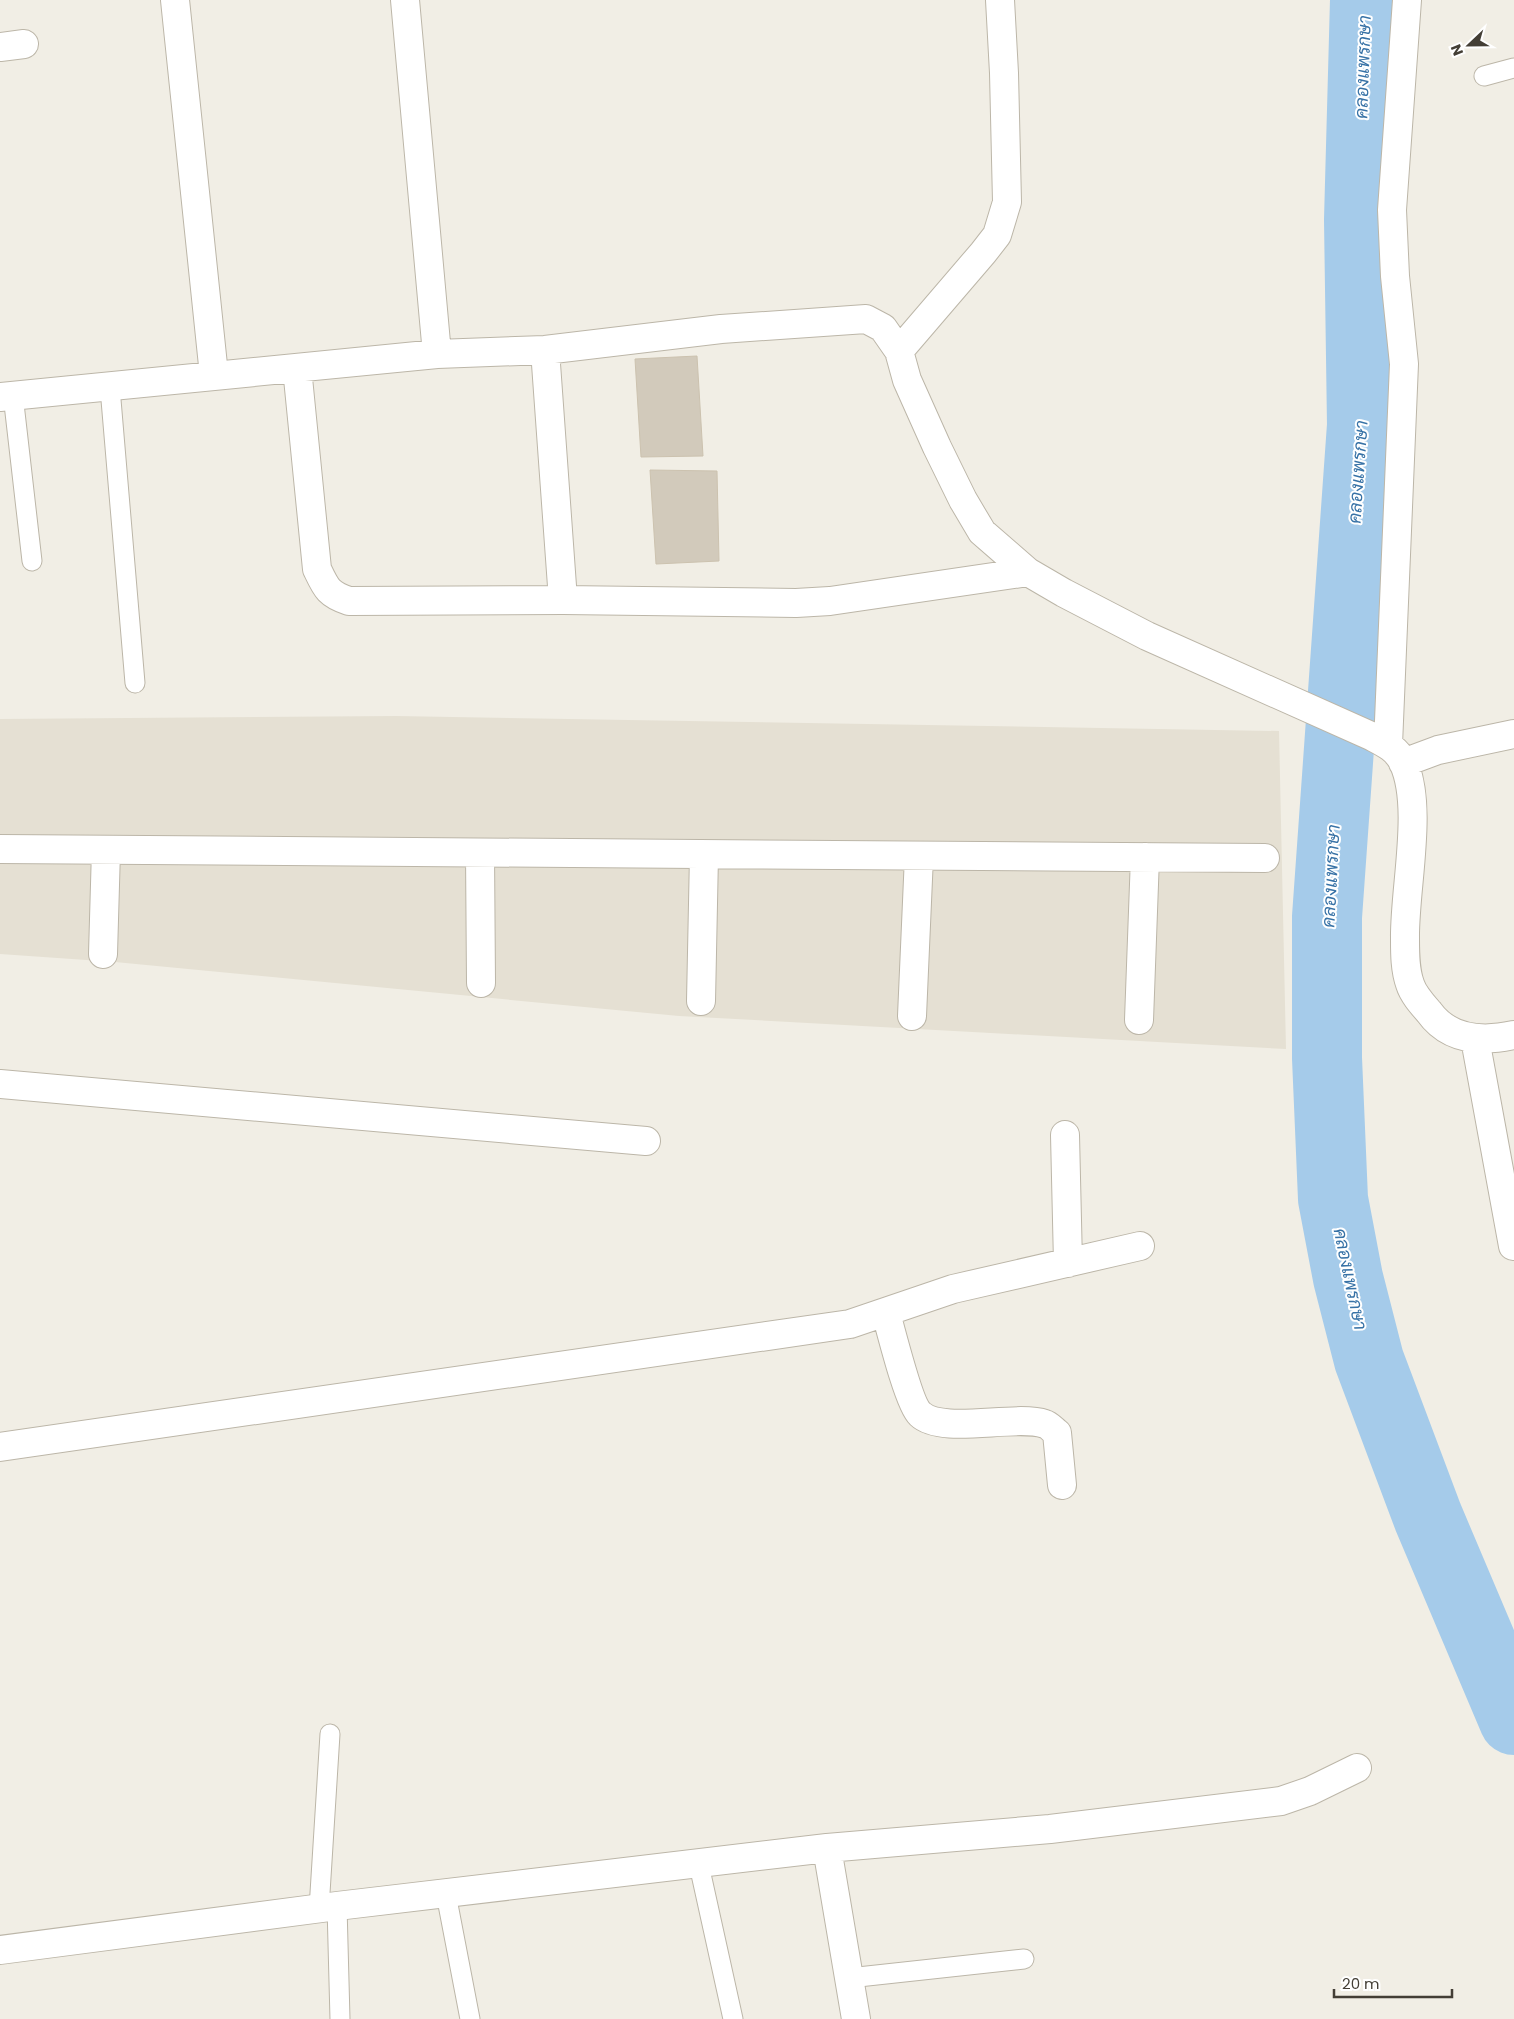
<svg xmlns="http://www.w3.org/2000/svg" width="1514" height="2019" font-family="Poppins,Sarabun,sans-serif">
<style>
.residential{fill:#e5e0d3}
.lines{fill:none;stroke-linecap:round;stroke-linejoin:round}
.river{stroke:#a5cbea;stroke-width:70}
.building{fill:#d2cabb;stroke:#ccc2af}
.service-casing{stroke:#bcb6a8;stroke-width:21}
.minor-casing{stroke:#bcb6a8;stroke-width:30}
.service{stroke:#fff;stroke-width:19}
.minor{stroke:#fff;stroke-width:28}
.labels{text-anchor:middle;stroke-width:4;stroke-linejoin:round;paint-order:stroke}
.water-label{font-size:18px;font-style:italic;fill:#3772a6;stroke:#fff}
</style>
<rect width="100%" height="100%" fill="#f1eee5"/>
<!-- residential -->
<path class="residential" d="M396 716 1279 731 1286 1049 679 1016 115 962 0 954V719Z"/>
<g class="lines">
<!-- river -->
<path class="river" d="M1365 0 1359 220 1362 425 1327 917V1058L1333 1199 1348 1278 1369 1360 1428 1517 1514 1720"/>
</g>
<!-- building -->
<path class="building" d="M697 356 703 456 641 457 635 359Z
M650 470 717 471 719 561 656 564Z"/>
<g class="lines">
<defs>
<path id="service" d="M1484 76 1514 68
M110 388 135 683
M13 395 32 561
M699 1865 733 2019
M446 1894 470 2019
M337 1906 340 2019
M319 1909 330 1734
M849 1978 1024 1959"/>
<path id="minor" d="M175 0 214 375
M405 0 437 354
M0 47 24 44
M545 350 563 600
M899 351 983 253 997 235 1007 202 1004 73 1000 0
M297 368 317 569C326 588 328 594 349 601L563 600 796 603 830 601 1028 572
M0 397 437 354 545 350 721 329 866 319 883 328 899 351 907 380 937 447 963 500 982 532 1028 572 1064 593 1147 636 1371 736C1384 743 1396 748 1403 762 1424 806 1404 889 1405 939 1405 954 1405 970 1410 984 1413 994 1422 1004 1429 1012 1449 1040 1482 1042 1514 1035
M1388 745 1404 364 1395 276 1392 210 1407 0
M1403 763 1438 750 1514 734
M0 849 1265 858
M480 853 481 983
M103 954 106 850
M701 1001 704 855
M912 1016 919 856
M1139 1020 1145 857
M1475 1039 1513 1246
M0 1084 646 1141
M1065 1135 1068 1263
M886 1313C891 1331 909 1404 920 1414 942 1435 1015 1414 1045 1424 1049 1425 1053 1430 1057 1433L1062 1485
M0 1447 850 1324 953 1289 1140 1246
M827 1848 1050 1829 1281 1801 1310 1791 1357 1768
M0 1950 337 1906 827 1848 856 2019"/>
</defs>
<!-- service casing -->
<use href="#service" class="service-casing"/>
<!-- minor casing -->
<use href="#minor" class="minor-casing"/>
<!-- service -->
<use href="#service" class="service"/>
<!-- minor -->
<use href="#minor" class="minor"/>
</g>
<g class="labels">
<!-- water labels -->
<g class="water-label">
<text transform="translate(1363 67) rotate(-88)" y="6">คลองแพรกษา</text>
<text transform="translate(1358 472) rotate(-86)" y="6">คลองแพรกษา</text>
<text transform="translate(1331 876) rotate(-87)" y="6">คลองแพรกษา</text>
<text transform="translate(1350 1279) rotate(78)" y="6">คลองแพรกษา</text>
</g>
</g>
<!-- north arrow -->
<g transform="translate(1469 45) rotate(248)" stroke="#ffffff" stroke-width="4" paint-order="stroke">
<path d="M0-4L9 19L0 12L-9 19Z" fill="#433e35"/>
<text y="-8" font-size="14" font-weight="bold" text-anchor="middle" fill="#433e35">N</text>
</g>
<!-- scale -->
<path d="M1334 1989v8h118v-8" fill="none" stroke="#433e35" stroke-width="2.5"/>
<text x="1342" y="1989" font-size="15" fill="#433e35" stroke="#ffffff" stroke-width="4" paint-order="stroke">20 m</text>
</svg>
